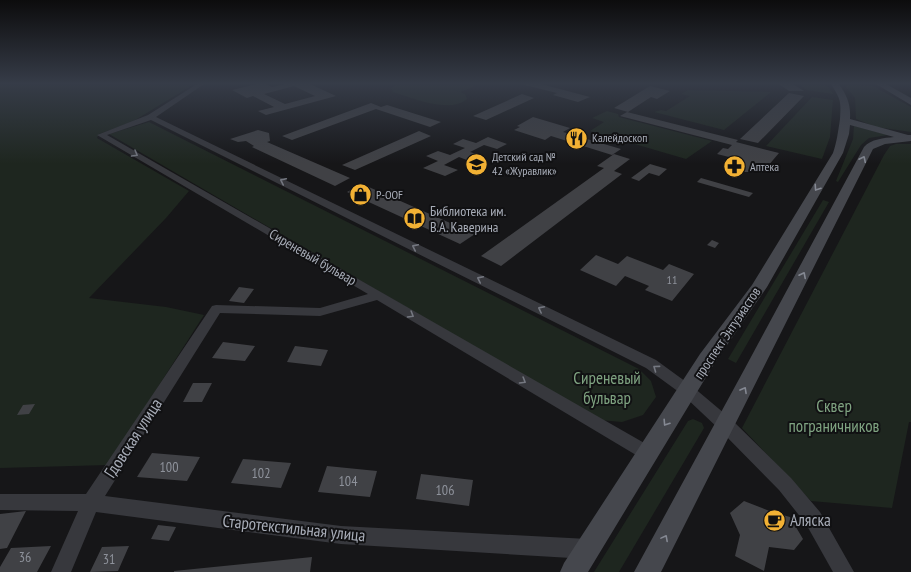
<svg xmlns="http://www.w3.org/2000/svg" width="911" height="572" font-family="'PT Sans Narrow',sans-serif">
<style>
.green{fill:#1e261f}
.building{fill:#404145;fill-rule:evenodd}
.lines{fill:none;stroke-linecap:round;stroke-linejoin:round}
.minor{fill:#37383d;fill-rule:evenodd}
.secondary{fill:#45474d;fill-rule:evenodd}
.oneway{stroke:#757881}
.oneway2{stroke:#858993}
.labels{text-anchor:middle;stroke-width:4;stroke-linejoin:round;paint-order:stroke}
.far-poi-label{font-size:12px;fill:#a8adb8;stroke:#111113;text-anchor:start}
.number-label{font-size:12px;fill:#8e929b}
.poi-label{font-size:14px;fill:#a8adb8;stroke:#111113;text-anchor:start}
.street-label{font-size:14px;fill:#a8adb8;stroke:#111113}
.near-number-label{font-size:14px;fill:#8e929b}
.near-park-label{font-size:17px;fill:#7fa381;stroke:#111113}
.near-street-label{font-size:17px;fill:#a8adb8;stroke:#111113}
.near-poi-label{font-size:17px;fill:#a8adb8;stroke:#111113;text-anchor:start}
</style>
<rect width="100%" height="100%" fill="#161618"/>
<!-- green -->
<path class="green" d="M0 84H194L132 122 99 134 97 138 189 191 166 218 89 298 166 307 204 315 108 465 0 468Z
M396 84H468L475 86 460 92 454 90 465 94 467 99C450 114 412 98 393 92L391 88Z
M799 84H826L833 94 807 90Z
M849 84 873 86 911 107V132L876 127 856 119 855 98 845 86Z
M688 90 771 92 724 130 654 112 661 110 666 111 690 96 681 94Z
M812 97 833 100 830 137 822 159 766 146Z
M607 111 618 114 619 117 712 141 686 159 590 131 604 122 592 118Z
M149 122 639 369 651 381 656 397 643 415 622 422 600 420 109 134Z
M854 126 888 135 869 138 861 145 838 182 836 181 853 139Z
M896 144H911V422H909L892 508 811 501 742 428 884 155 890 146Z
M823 200 829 202 736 363 728 359Z
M693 419 702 423 704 428 619 572H594L688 421Z"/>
<!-- building -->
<path class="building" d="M257 84H266L272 87 285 84H310L336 96 266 115 258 111 274 107 253 96 247 98 232 90ZM294 86 315 96 285 104 264 94Z
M521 84H541L590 97 578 102 553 95 557 93Z
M779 84H793L804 91H789Z
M650 86 670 91 657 99 651 97 628 112 614 108Z
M789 93 804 96 758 143 740 139Z
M522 94 534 98 486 120 473 116Z
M371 103 381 107 387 105 441 122 430 127 376 109 292 140 282 136Z
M627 112 738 140 736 142 779 153 762 173 752 170 749 172H744L725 167 729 164 724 162 729 157 717 154 723 148 728 149 732 145 620 116Z
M533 117 570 128 563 132 621 149 612 155 551 136 545 140 514 130 520 127 517 126Z
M258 130 269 133 270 141 267 142 350 178 335 186 252 147 254 146 246 141 238 142 230 139Z
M419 131 431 136 355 170 342 165Z
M488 137 507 144 497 149 484 145 470 152 483 156 472 162 459 157 444 165 458 170 445 176 423 168 438 161 426 156 438 151 450 155 465 148 453 144 463 139 476 143Z
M614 154 630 159 614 171 622 174 501 266 481 256 604 168 597 166Z
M650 164 667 169 659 176 649 173 639 181 631 178Z
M701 178 753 193 749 197 697 182Z
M362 184 475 234 460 244 347 192Z
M712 240 719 243 715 248 707 245Z
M596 255 618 264 627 256 663 270 669 264 694 274 672 301 645 290 649 286 625 276 616 286 580 270Z
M239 287 254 289 244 303 229 301Z
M223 342 255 346 245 361 212 358Z
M295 346 328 350 321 366 287 362Z
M193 383H212L202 402H183Z
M35 404 29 414 17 415 23 405Z
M152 453 200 457 187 481 137 477Z
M243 459 291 463 281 488 231 483Z
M327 466 377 471 370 497 318 492Z
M421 474 473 480 469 506 416 499Z
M744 501 772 512 790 517 803 539 794 550 769 547 764 571 735 556 740 535 730 513Z
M26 511 7 548 0 549V514Z
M158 525 176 527 169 541 151 539Z
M51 546 37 572H0V567L11 548Z
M129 546 118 571 90 572 102 547Z
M312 557 310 572H174V571Z"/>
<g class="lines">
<!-- minor -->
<path class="minor" d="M197 84H204L156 117 656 360 693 387 731 419 791 478 820 512 854 572H833L806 524 779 490 719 429 683 395 646 368 151 120 107 135 653 448 655 453 653 458 647 460 641 458 377 300 320 316 220 313 105 496 341 526 588 539 595 542 598 549 595 556 588 559 341 544 96 512 71 572H51L78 511 0 510V494H86L212 306 216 305 320 308 368 294 97 135 148 115Z"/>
<!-- secondary -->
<path class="secondary" d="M831 84H839C847 96 851 104 850 119L908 135H911V141L885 144 873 149 661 572H634L744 370 864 147C871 139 884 138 894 137L850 125 849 134 843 153 767 287 714 364 588 572H560L564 563 700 354 752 285 833 153C837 141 838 132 840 119 841 101 841 100 831 84Z
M876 84H886L911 98V105Z"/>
</g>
<!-- one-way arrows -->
<defs><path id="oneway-chevron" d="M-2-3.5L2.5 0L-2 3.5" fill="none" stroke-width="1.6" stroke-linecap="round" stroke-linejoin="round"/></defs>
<g class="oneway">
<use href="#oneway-chevron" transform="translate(135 154) rotate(30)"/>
<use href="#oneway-chevron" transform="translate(283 181) rotate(-154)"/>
<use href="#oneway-chevron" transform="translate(415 247) rotate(-154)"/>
<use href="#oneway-chevron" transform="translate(480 279) rotate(-154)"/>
<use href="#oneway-chevron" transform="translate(541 309) rotate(-153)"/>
<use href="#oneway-chevron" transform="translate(411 315) rotate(31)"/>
<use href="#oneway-chevron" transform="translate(656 368) rotate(-144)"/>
<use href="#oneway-chevron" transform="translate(523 381) rotate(31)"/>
</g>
<g class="oneway2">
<use href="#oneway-chevron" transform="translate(863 159) rotate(-64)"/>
<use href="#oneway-chevron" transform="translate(817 188) rotate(124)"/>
<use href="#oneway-chevron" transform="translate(803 275) rotate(-63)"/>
<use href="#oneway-chevron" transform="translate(744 390) rotate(-61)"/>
<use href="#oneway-chevron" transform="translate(666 423) rotate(123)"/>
<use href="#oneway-chevron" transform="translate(665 538) rotate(-62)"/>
</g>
<!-- sky -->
<linearGradient id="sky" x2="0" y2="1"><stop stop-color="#0c0c0d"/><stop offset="0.51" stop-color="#363c48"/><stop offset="1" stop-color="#363c48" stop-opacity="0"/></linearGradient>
<rect width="911" height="164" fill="url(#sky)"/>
<!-- icons -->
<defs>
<symbol id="restaurant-disc" viewBox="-11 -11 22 22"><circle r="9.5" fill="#f2b134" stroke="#111113"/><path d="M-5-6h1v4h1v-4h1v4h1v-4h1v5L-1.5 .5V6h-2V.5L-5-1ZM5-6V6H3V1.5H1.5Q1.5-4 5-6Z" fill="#111"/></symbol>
<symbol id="school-disc" viewBox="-11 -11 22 22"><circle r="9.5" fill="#f2b134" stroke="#111113"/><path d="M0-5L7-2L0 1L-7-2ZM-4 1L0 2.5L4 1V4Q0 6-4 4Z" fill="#111"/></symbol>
<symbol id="pharmacy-disc" viewBox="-11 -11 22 22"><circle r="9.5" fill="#f2b134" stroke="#111113"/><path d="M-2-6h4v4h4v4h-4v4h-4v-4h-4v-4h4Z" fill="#111"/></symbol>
<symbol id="shop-disc" viewBox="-11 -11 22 22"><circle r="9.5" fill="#f2b134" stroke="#111113"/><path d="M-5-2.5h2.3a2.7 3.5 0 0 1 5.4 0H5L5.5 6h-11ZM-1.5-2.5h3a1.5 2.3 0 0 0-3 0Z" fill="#111"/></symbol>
<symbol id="library-disc" viewBox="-11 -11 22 22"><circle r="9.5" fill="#f2b134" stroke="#111113"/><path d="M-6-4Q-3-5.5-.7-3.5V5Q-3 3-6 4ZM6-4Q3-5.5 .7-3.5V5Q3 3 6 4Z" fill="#111"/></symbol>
<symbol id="cafe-disc" viewBox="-11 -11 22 22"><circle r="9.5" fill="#f2b134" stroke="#111113"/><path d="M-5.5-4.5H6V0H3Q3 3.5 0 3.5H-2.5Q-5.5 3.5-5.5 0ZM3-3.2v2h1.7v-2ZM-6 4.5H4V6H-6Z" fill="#111"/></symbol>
</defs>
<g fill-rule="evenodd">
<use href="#restaurant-disc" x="564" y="126" width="25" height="25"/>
<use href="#school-disc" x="464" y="152" width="25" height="25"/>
<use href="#pharmacy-disc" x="722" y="154" width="25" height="25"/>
<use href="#shop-disc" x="348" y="182" width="25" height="25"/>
<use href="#library-disc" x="402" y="206" width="25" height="25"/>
<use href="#cafe-disc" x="762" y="508" width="25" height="25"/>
</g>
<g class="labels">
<!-- far-poi labels -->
<g class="far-poi-label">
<text x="592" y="142">Калейдоскоп</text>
<text x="492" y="161">Детский сад №<tspan x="492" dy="14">42 «Журавлик»</tspan></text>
<text x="750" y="171">Аптека</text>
<text x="376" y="199">P-OOF</text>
</g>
<!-- number labels -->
<g class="number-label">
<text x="672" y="284">11</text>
</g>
<!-- poi labels -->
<g class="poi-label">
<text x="430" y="216">Библиотека им.<tspan x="430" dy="16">В.А. Каверина</tspan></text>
</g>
<!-- street labels -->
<g class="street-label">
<text transform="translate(313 257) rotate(30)" y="5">Сиреневый бульвар</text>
<text transform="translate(727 333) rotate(-56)" y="5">проспект Энтузиастов</text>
</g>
<!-- near-number labels -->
<g class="near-number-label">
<text x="169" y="472">100</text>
<text x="261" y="478">102</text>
<text x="348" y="486">104</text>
<text x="445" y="495">106</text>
<text x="25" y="562">36</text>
<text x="109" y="564">31</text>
</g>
<!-- near-park labels -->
<g class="near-park-label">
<text x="607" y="384">Сиреневый<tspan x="607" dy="20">бульвар</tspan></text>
<text x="834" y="412">Сквер<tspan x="834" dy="20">пограничников</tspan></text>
</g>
<!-- near-street labels -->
<g class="near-street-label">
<text transform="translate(133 438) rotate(-57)" y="6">Гдовская улица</text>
<text transform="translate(294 528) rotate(6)" y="6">Старотекстильная улица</text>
</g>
<!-- near-poi labels -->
<g class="near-poi-label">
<text x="790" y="526">Аляска</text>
</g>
</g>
</svg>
